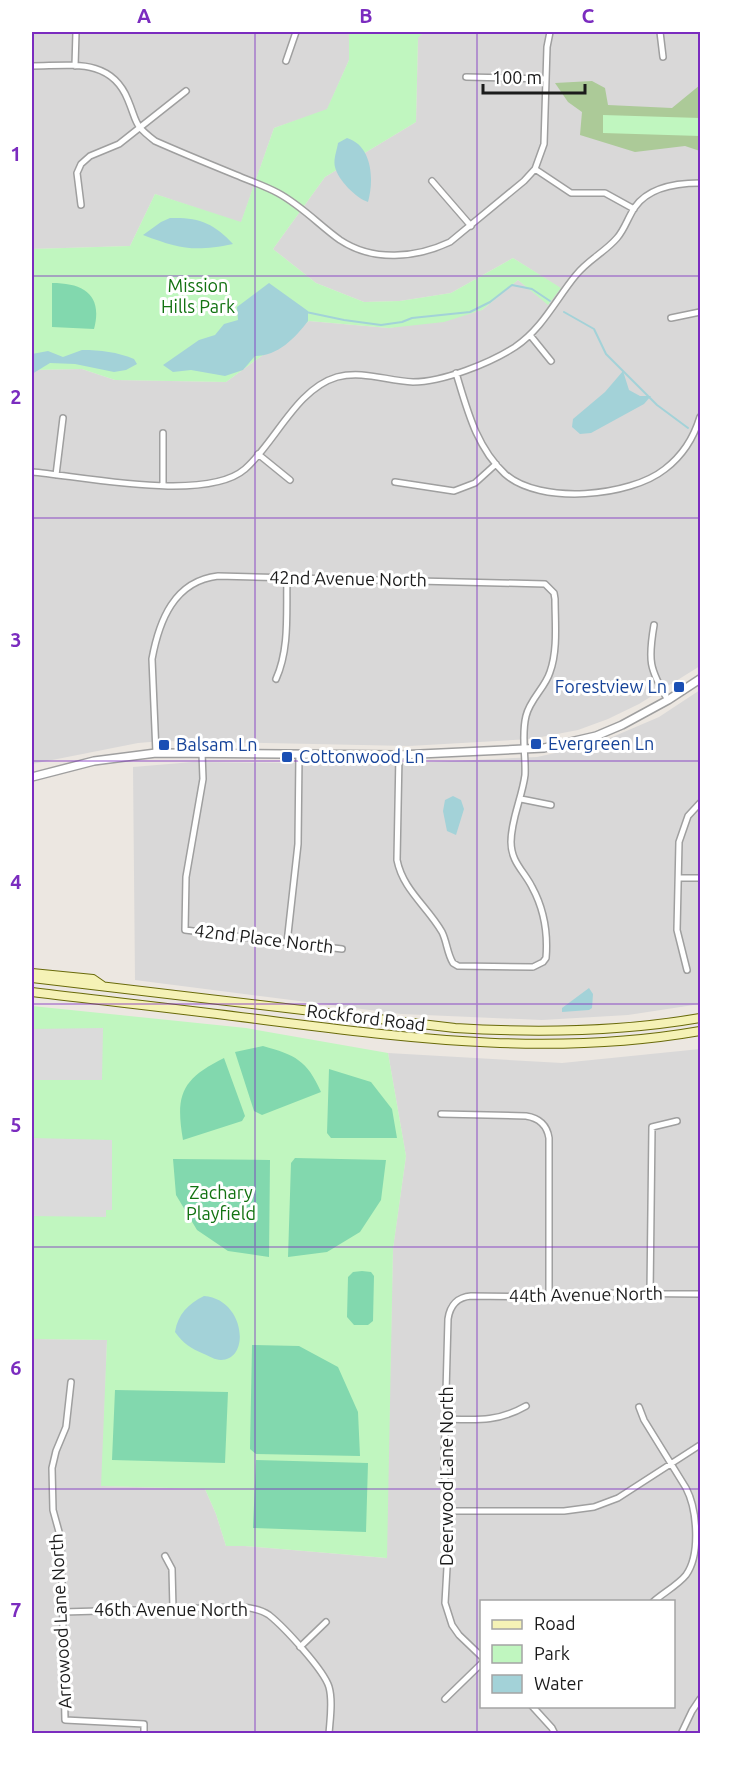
<svg xmlns="http://www.w3.org/2000/svg" width="732" height="1765" font-family="Ubuntu,sans-serif">
<style>
.residential{fill:#d9d8d8;fill-rule:evenodd}
.forest{fill:#acca98}
.park{fill:#c0f6bf}
.pitch{fill:#82d8ae}
.parking{fill:#dbdbdb}
.water{fill:#a3d2d8}
.lines{fill:none;stroke-linecap:round;stroke-linejoin:round}
.stream{stroke:#a3d2d8;stroke-width:2}
.minor-casing{stroke:#9f9f9f;stroke-width:8}
.tertiary-casing{stroke:#9f9f9f;stroke-width:10}
.secondary-casing{stroke:#696a0a;stroke-width:10}
.minor{stroke:#fff;stroke-width:5}
.tertiary{stroke:#fff;stroke-width:7}
.secondary{stroke:#f5f2b6;stroke-width:8}
.grid{fill:none;stroke:#7b2cbf;stroke-width:1.5;stroke-opacity:0.55}
.transit-dot{fill:#1a4fb4;stroke:#fff;stroke-width:2}
.labels{text-anchor:middle;stroke-width:6;stroke-linejoin:round;paint-order:stroke}
.park-label{font-size:18px;fill:#127211;stroke:#fff}
.street-label{font-size:18px;fill:#1b1b1b;stroke:#fff}
.transit-label{font-size:18px;fill:#164399;stroke:#fff;text-anchor:start}
.neatline{fill:none;stroke:#7b2cbf;stroke-width:2}
.grid-label{font-size:20px;text-anchor:middle;font-weight:bold;fill:#7b2cbf}
</style>
<rect width="100%" height="100%" fill="#ece7e1"/>
<!-- residential -->
<path class="residential" d="M32 32H349V60L327 110 274 128 241 223 155 194 130 246 32 249Z
M424 32H700V666L639 704 608 719 578 730 531 739 409 746 162 741 138 743 32 764V370L82 369 115 380 226 382 309 321 389 328 482 310 518 280 548 304 560 288 513 258 451 293 400 301 364 302 316 283 273 249 325 177 416 122 418 37Z
M700 690V1004L628 1015 542 1020 401 1014 135 980 133 767 193 762 389 764 537 757 596 744 659 717Z
M700 1049V1733L32 1734V1339L107 1340 102 1486 205 1489 216 1514 226 1546H245L386 1558 393 1248 406 1156 388 1053 562 1063ZM482 1602H674V1706H482Z"/>
<!-- forest -->
<path class="forest" d="M592 81 605 88 608 105 672 108 700 85V151L685 146 635 152 580 135 582 112 568 102 555 83Z"/>
<!-- park -->
<path class="park" d="M349 32H424L418 38 416 122 325 177 273 249 316 283 364 302 400 301 451 293 513 258 561 288 548 305 518 280 482 310 444 322 389 328 309 321 226 382 115 380 82 369 32 370V249L130 246 155 194 241 222 274 128 327 109 349 60Z
M603 115 700 118V136L603 133Z
M32 1006 246 1028 388 1053 406 1156 393 1249 387 1558 245 1546H226L216 1514 205 1489 101 1486 107 1340 32 1339Z"/>
<!-- pitch -->
<path class="pitch" d="M52 283C84 283 103 295 94 329L52 327Z
M263 1046C295 1055 307 1060 321 1092L262 1115 254 1111 235 1052Z
M224 1058 245 1116 242 1121 183 1140C175 1094 182 1079 224 1058Z
M329 1069 371 1082 392 1109 397 1138H331L327 1133Z
M295 1158 386 1160 381 1200 360 1232 327 1252 288 1257 291 1163Z
M173 1159 270 1160 269 1257 228 1251 197 1230 176 1195Z
M362 1271 371 1272 374 1276 373 1321 368 1325H354L347 1317 348 1277 353 1272Z
M252 1345 299 1346 338 1367 358 1412 360 1456 256 1454 250 1449Z
M115 1390 228 1392 225 1463 112 1460Z
M256 1460 368 1463 366 1532 253 1528Z"/>
<!-- parking -->
<path class="parking" d="M103 1028 102 1080H32V1029Z
M32 1138 112 1140V1210H106V1217L32 1216Z"/>
<!-- water -->
<path class="water" d="M347 138C373 146 374 181 368 202 356 198 338 180 335 167 333 160 337 150 338 143Z
M170 218C198 217 214 223 233 244 194 252 180 249 143 235L161 222Z
M269 283 308 311V321C295 338 278 356 255 356L243 370 225 376 191 370 173 372 163 365 199 340 215 335 224 324 238 320 237 307Z
M82 350C101 350 117 352 134 359L137 364 126 370 114 372 75 364 50 363 32 374V354L48 351 63 357Z
M623 371 629 390 640 396H651L644 404 591 433 580 434 572 427 573 419 605 392Z
M453 796 461 800 464 809 456 835 447 831 443 811 445 800Z
M589 988 593 994 592 1008 589 1010 562 1012V1008Z
M204 1296C245 1299 251 1360 221 1360 215 1360 209 1356 204 1354 190 1348 184 1344 175 1332 178 1314 188 1304 204 1296Z"/>
<g class="lines">
<!-- stream -->
<path class="stream" d="M306 312 344 320 381 325 402 322 412 318 470 312 490 302 512 285 532 289 550 301
M564 312 594 329 606 354 657 405 688 428"/>
<defs>
<path id="minor" d="M660 32 663 57
M286 61 296 32
M32 66C70 66 111 57 128 100 138 124 133 124 155 141 182 153 209 164 236 175 250 181 265 186 278 193 302 206 319 225 340 240 373 262 416 258 450 242L524 181 535 169 544 144 547 47 550 32
M75 66 76 32
M466 77 545 79
M535 169 571 193H605L634 209
M432 181 471 226
M81 205 77 173 81 164 90 156 119 144 186 91
M671 318 700 312
M530 335 551 361
M456 373C467 409 476 447 505 474 540 505 630 497 665 469 682 456 694 437 700 417
M258 454 290 480
M32 472C81 476 206 503 245 469 275 443 296 389 337 377 363 370 387 381 413 382 443 382 490 363 515 347 543 328 556 299 576 275 588 260 605 252 617 238 625 229 628 217 635 207 649 187 677 183 700 183
M56 475 63 418
M395 482 454 491 475 483 496 464
M163 485V433
M654 625C648 660 649 669 668 700
M276 679C290 648 286 611 287 578
M156 753 152 659C159 621 174 581 218 576L545 584 554 593 555 599C555 622 558 650 550 672 545 688 530 699 526 716 521 736 526 755 525 775 522 798 511 819 511 842 511 862 524 871 532 887 544 909 548 934 546 958L543 962 533 967 458 966 453 963C447 953 447 942 442 932 427 906 403 890 397 860L399 755
M202 753 203 779 186 877 185 930 342 949
M521 799 551 805
M679 878H700
M287 943 298 844 299 755
M687 970 677 930 679 842 688 816 700 803
M441 1114 526 1116C539 1118 547 1125 549 1138V1297
M650 1293 652 1127 677 1121
M71 1382 66 1427 56 1451 52 1468 53 1510 61 1539 65 1720 144 1724V1734
M639 1407 644 1420 686 1488C697 1509 701 1554 686 1575 678 1585 663 1593 653 1602
M446 1419C477 1420 498 1422 526 1406
M448 1511H564L594 1507 618 1498 700 1445
M165 1556 172 1569 173 1609
M63 1612 243 1607C252 1608 262 1610 269 1615 284 1627 324 1670 329 1687 333 1701 330 1719 329 1734
M300 1647 326 1622
M482 1657 459 1635 452 1625 445 1603 449 1532 444 1466 448 1319C450 1305 458 1297 471 1296L549 1297 597 1293 700 1294
M445 1699 482 1663
M532 1706 552 1728 555 1734
M681 1734 692 1711 700 1699"/>
<path id="tertiary" d="M32 777 94 761 156 753 399 755 544 748 596 736 622 725 668 700 700 679"/>
<path id="secondary" d="M32 973 93 979 103 986
M32 978 455 1028C537 1033 619 1032 700 1018
M32 992C114 1002 197 1011 280 1022 423 1040 557 1056 700 1031"/>
</defs>
<!-- minor casing -->
<use href="#minor" class="minor-casing"/>
<!-- tertiary casing -->
<use href="#tertiary" class="tertiary-casing"/>
<!-- secondary casing -->
<use href="#secondary" class="secondary-casing"/>
<!-- minor -->
<use href="#minor" class="minor"/>
<!-- tertiary -->
<use href="#tertiary" class="tertiary"/>
<!-- secondary -->
<use href="#secondary" class="secondary"/>
</g>
<!-- grid -->
<path class="grid" d="M255 32V1734M477 32V1734M32 276H700M32 518H700M32 761H700M32 1004H700M32 1247H700M32 1489H700"/>
<!-- markers -->
<g class="transit-dot">
<rect x="673" y="681" width="12" height="12" rx="3"/>
<rect x="530" y="738" width="12" height="12" rx="3"/>
<rect x="158" y="739" width="12" height="12" rx="3"/>
<rect x="281" y="751" width="12" height="12" rx="3"/>
</g>
<g class="labels">
<!-- park labels -->
<g class="park-label">
<text x="198" y="292">Mission<tspan x="198" dy="21">Hills Park</tspan></text>
<text x="221" y="1199">Zachary<tspan x="221" dy="21">Playfield</tspan></text>
</g>
<!-- street labels -->
<g class="street-label">
<text transform="translate(348 579) rotate(1)" y="6">42nd Avenue North</text>
<text transform="translate(264 939) rotate(7)" y="6">42nd Place North</text>
<text transform="translate(366 1018) rotate(7)" y="6">Rockford Road</text>
<text transform="translate(586 1295) rotate(-1)" y="6">44th Avenue North</text>
<text transform="translate(447 1476) rotate(-90)" y="6">Deerwood Lane North</text>
<text x="171" y="1616">46th Avenue North</text>
<text transform="translate(61 1621) rotate(-93)" y="6">Arrowood Lane North</text>
</g>
<!-- transit labels -->
<g class="transit-label">
<text x="667" y="693" text-anchor="end">Forestview Ln</text>
<text x="548" y="750">Evergreen Ln</text>
<text x="176" y="751">Balsam Ln</text>
<text x="299" y="763">Cottonwood Ln</text>
</g>
</g>
<!-- border -->
<rect width="732" height="1765" fill="none" stroke="#ffffff" stroke-width="66"/>
<!-- legend -->
<rect x="480" y="1600" width="195" height="108" fill="#ffffff" stroke="#a4a4a4" stroke-width="1.5"/>
<rect x="492" y="1620" width="30" height="9" fill="#f5f2b6" stroke="#a4a4a4" stroke-width="1.5"/>
<text x="534" y="1630" font-size="18" fill="#1b1b1b">Road</text>
<rect x="492" y="1645" width="30" height="18" fill="#c0f6bf" stroke="#a4a4a4" stroke-width="1.5"/>
<text x="534" y="1660" font-size="18" fill="#1b1b1b">Park</text>
<rect x="492" y="1675" width="30" height="18" fill="#a3d2d8" stroke="#a4a4a4" stroke-width="1.5"/>
<text x="534" y="1690" font-size="18" fill="#1b1b1b">Water</text>
<!-- scale -->
<path d="M483 84v9h102v-9" fill="none" stroke="#1b1b1b" stroke-width="3"/>
<text x="492" y="84" font-size="18" fill="#1b1b1b" stroke="#ffffff" stroke-width="4.5" paint-order="stroke">100 m</text>
<rect x="33" y="33" width="666" height="1699" class="neatline"/>
<g class="grid-label">
<text x="144" y="23">A</text>
<text x="366" y="23">B</text>
<text x="588" y="23">C</text>
<text x="16" y="161">1</text>
<text x="16" y="404">2</text>
<text x="16" y="647">3</text>
<text x="16" y="889">4</text>
<text x="16" y="1132">5</text>
<text x="16" y="1375">6</text>
<text x="16" y="1617">7</text>
</g>
</svg>
